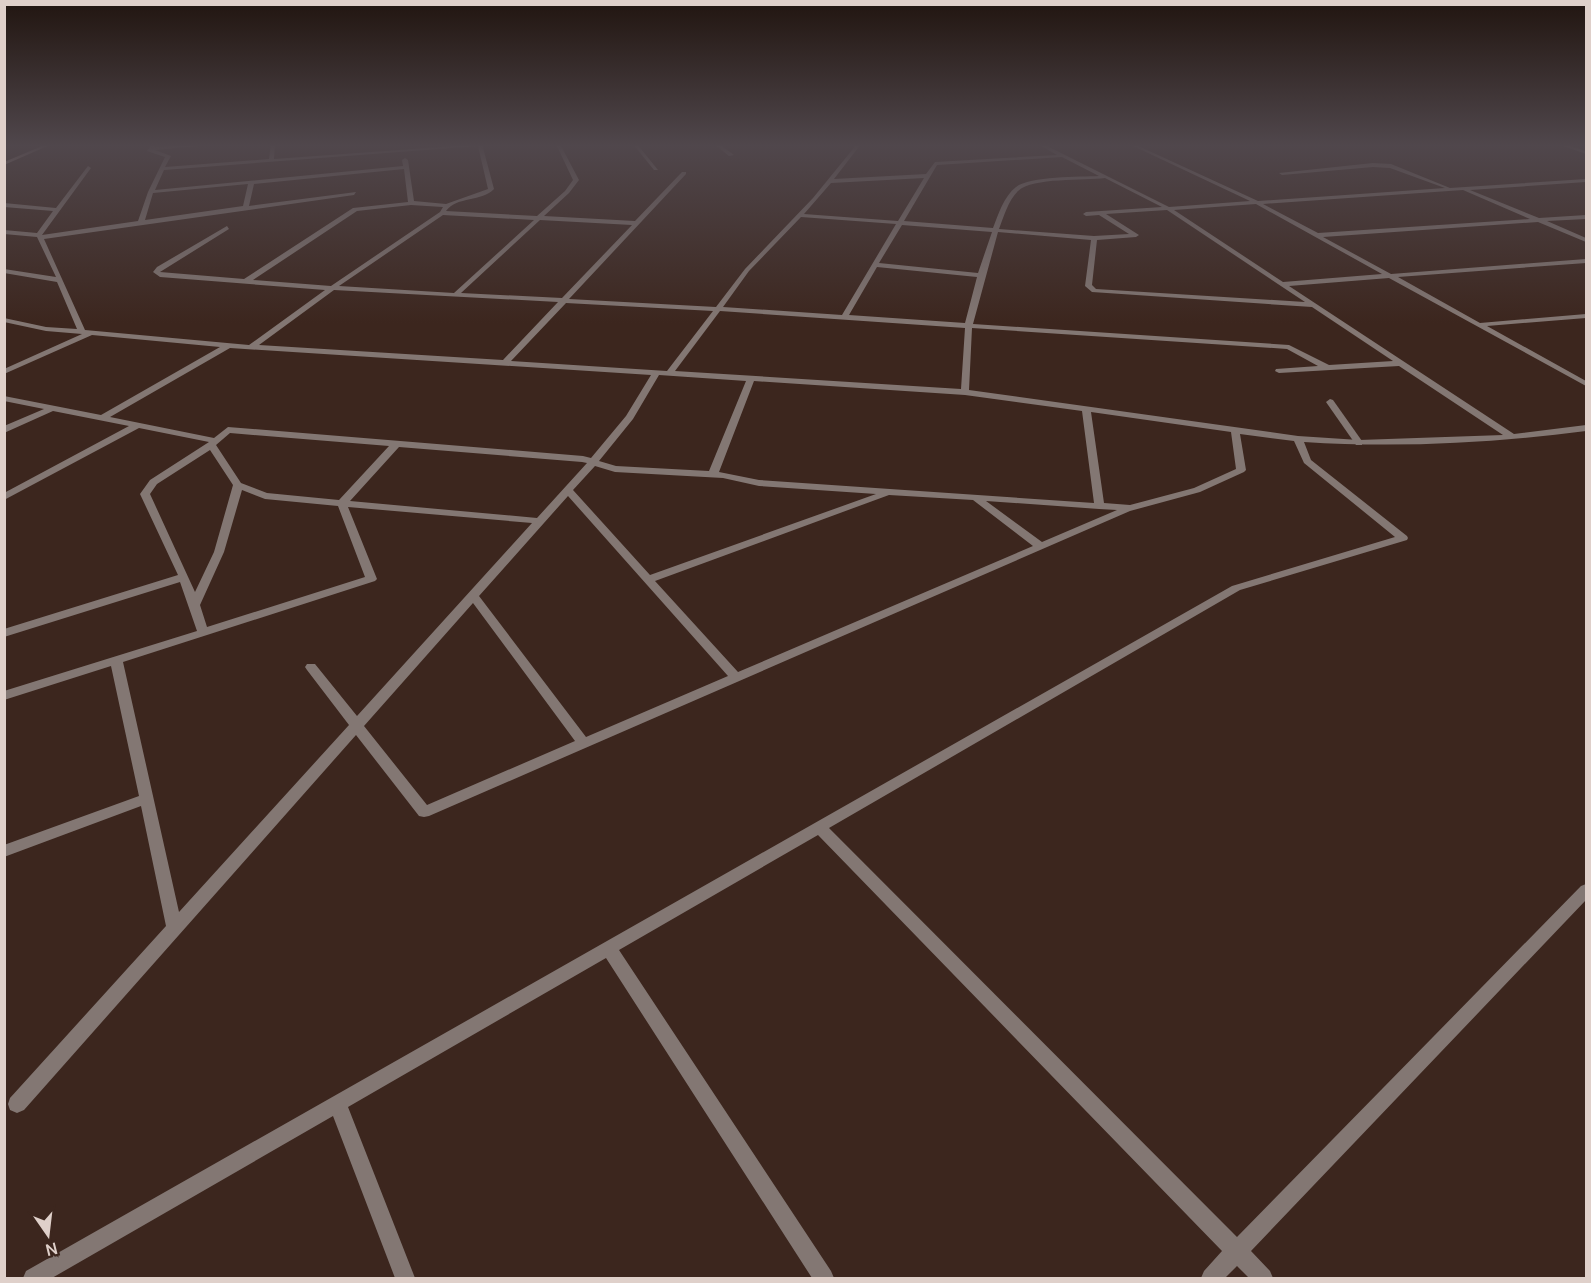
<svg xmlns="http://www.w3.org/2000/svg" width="1591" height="1283" font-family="Manrope,sans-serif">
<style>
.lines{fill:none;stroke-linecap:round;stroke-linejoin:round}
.lane{fill:#837773;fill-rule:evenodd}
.street{fill:#837773;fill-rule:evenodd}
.secondary{fill:#b5a19a;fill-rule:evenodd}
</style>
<rect width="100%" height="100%" fill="#3c261e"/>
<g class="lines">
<!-- lane -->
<path class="lane" d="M1330 399 1333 400 1362 441V445H1356L1326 402Z"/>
<!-- street -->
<path class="street" d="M152 144H156L154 147 219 144 155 150 171 156 165 167 269 159 271 144H275L274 159 482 144 494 189C482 202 457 196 446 211L537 216 565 191 573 180 556 144H560L579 180 569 193 544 216 635 221 682 172H686V174L569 299 716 307 745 269 813 198 857 144H861L834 179 926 174 935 162 1057 155 1038 144H1043L1169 207 1250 201 1129 144H1134L1258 201 1445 188 1390 168 1373 167 1282 175 1279 173 1373 163 1391 164 1450 188 1586 179V182L1470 190 1539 218 1586 215V219L1547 221 1586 238V242L1538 222 1323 237 1391 274 1586 259V263L1398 277 1480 323 1586 314V318L1487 326 1586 381V386L1389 278 1289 286 1514 434 1586 425V431C1493 443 1398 448 1304 442L1311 460 1407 536 1408 538 1407 540 1240 590 829 828 1237 1237 1581 886 1586 884V900L1251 1251 1270 1271 1273 1278H1249L1237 1266 1225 1278H1201L1204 1271 1222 1251 818 835 619 950 831 1271 834 1278H812L606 958 348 1107 415 1278H395L333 1116 52 1278H23L26 1271 1232 586 1395 537 1304 463 1294 441 1240 434 1246 470 1244 472 1200 492 1130 511 429 816 424 817 419 816 356 735 24 1110 17 1113 10 1110 8 1104 10 1098 166 926 141 806 4 857V845L139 796 111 666 4 700V691L197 631 180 582 4 637V629L178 575 140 494 150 480 209 442 139 428 4 500V493L129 426 53 411 4 433V426L44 409 4 401V396L101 415 220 347 92 335 4 374V369L82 334 46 331 4 322V318L46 327 77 329 57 282 4 273V269L56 277 37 237 4 234V230L37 233 53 211 4 207V203L56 208 88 166 91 168 42 235 138 221 148 192 165 157 147 151ZM478 146 488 189 446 204 414 201 408 160 405 158 402 160 403 166 155 190 164 170ZM1062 157 1099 176C1080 177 1030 176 1016 187 1004 196 998 215 993 228L904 221 937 165ZM404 169 408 202 353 208 244 279 160 272 229 229 227 226 157 267 153 272 160 277 325 290 249 345 85 330 44 239 354 195 356 192 249 206 254 184ZM924 178 898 221 804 214 831 183ZM1105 178 1162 207 1086 212 1083 214 1086 216 1099 215 1129 234 1094 236 999 229C1004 216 1008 201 1018 191 1033 177 1084 181 1105 178ZM248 184 243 206 145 220 153 193ZM1463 190 1530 219 1318 233 1263 204ZM1256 204 1382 274 1283 282 1174 210ZM411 205 443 207 440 212 331 286 253 280 357 211ZM1167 210 1305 302 1096 289 1092 285 1097 240 1136 237 1139 235 1106 214ZM443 215 534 220 454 293 339 286ZM801 217 896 224 842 315 723 307 749 271ZM540 220 632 225 562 298 461 293ZM902 225 992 232 978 273 879 263ZM998 232 1091 240 1085 286 1092 292 1312 307 1393 361 1329 365 1289 345 973 324ZM877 267 977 277 965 323 849 315ZM334 290 558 302 503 360 259 345ZM566 303 713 311 667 371 511 361ZM720 311 965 328 961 389 675 371ZM972 328 1287 349 1318 366 1276 369 1275 371 1279 373 1399 366 1503 435 1359 440 1298 436 969 390ZM230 348 651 375 626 416 591 458 583 456 228 427 214 438 110 417ZM659 375 746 381 709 471 616 466 599 461 633 419ZM754 381 965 395 1082 411 1094 503 759 480 719 472ZM1091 412 1231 432 1236 469 1194 488 1130 505 1104 503ZM230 433 389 446 339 500 267 493 241 483 216 445ZM399 447 582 462 587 463 537 518 350 501ZM210 450 233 485 214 552 195 592 150 494 157 484ZM595 466 615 472 723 478 759 486 876 494 650 575 573 490ZM242 490 265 499 338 506 365 577 207 627 200 605 224 552ZM889 495 973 500 1033 546 738 672 655 581ZM568 496 728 676 586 737 479 596ZM986 501 1099 509 1117 510 1042 542ZM348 507 532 523 357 716 315 664H307L305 667 307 670 349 725 179 912 123 662 375 581 377 579ZM473 603 575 741 427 805 364 726Z
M633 144H637L658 170H654Z
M714 144H719L734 155 729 156Z
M1558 144H1564L1586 151V154Z"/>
<!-- secondary -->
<path class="secondary" d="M47 144H52L4 165V162Z"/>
</g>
<!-- sky -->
<linearGradient id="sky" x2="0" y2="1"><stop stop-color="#211510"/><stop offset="0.45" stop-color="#50474c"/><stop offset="1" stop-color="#50474c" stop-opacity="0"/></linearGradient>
<rect width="1591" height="323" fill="url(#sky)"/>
<!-- border -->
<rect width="1591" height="1283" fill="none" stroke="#dfd0ca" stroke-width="12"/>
<!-- north arrow -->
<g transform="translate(48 1235) rotate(166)" stroke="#3c261e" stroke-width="4.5" paint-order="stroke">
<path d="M0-4.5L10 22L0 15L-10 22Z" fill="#dfd0ca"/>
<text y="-9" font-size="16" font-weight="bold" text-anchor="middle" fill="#dfd0ca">N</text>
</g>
</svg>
